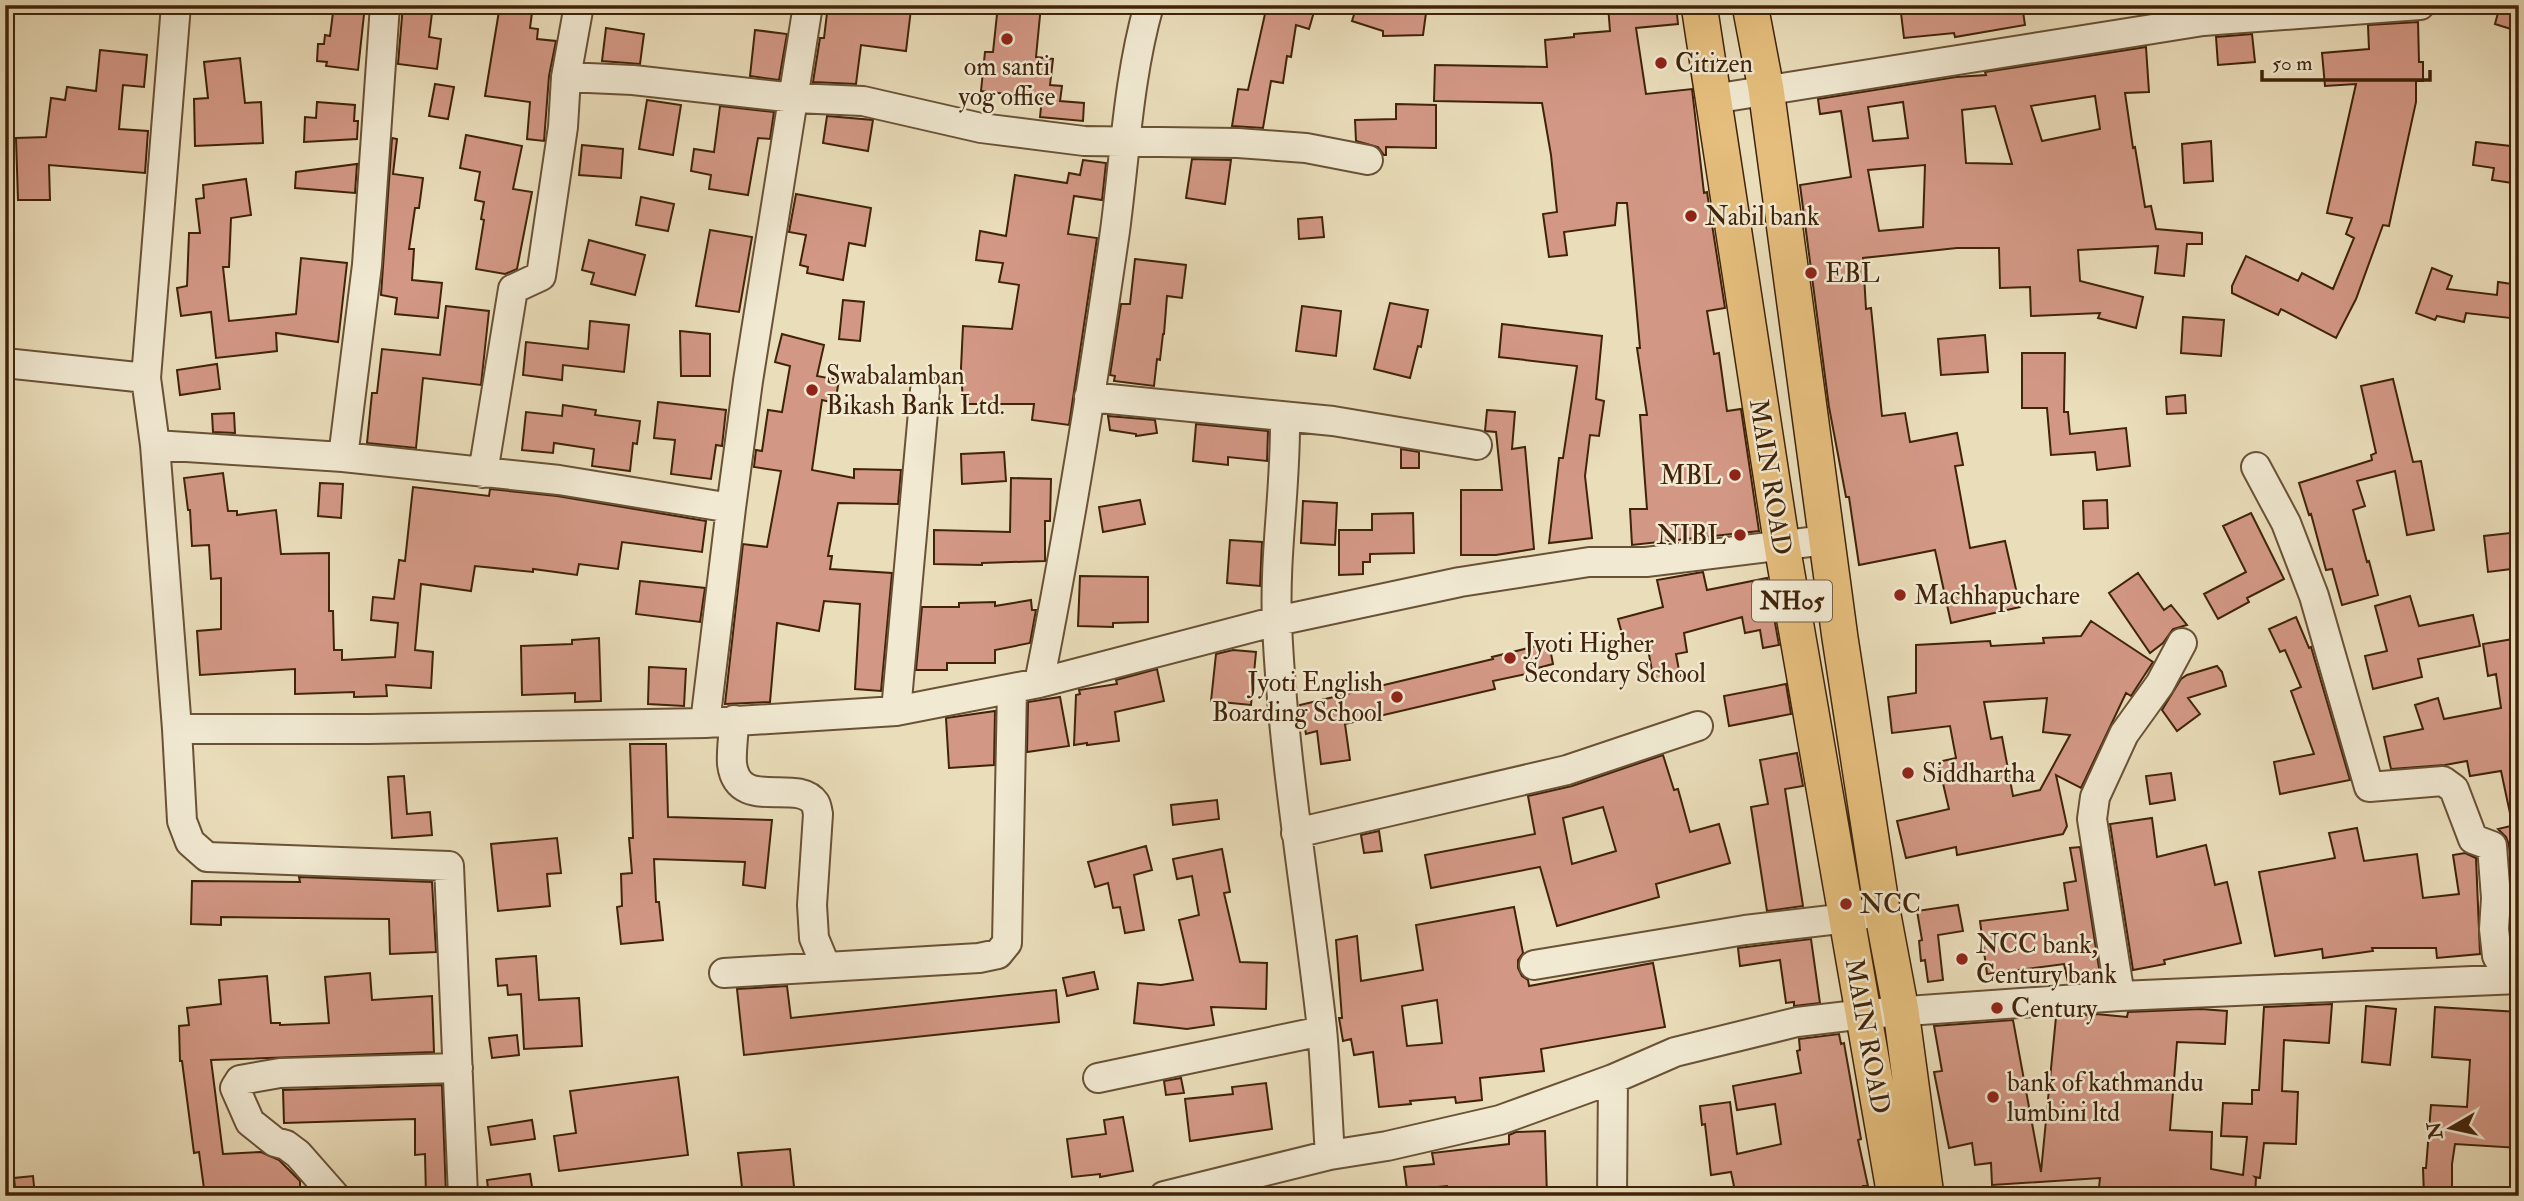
<svg xmlns="http://www.w3.org/2000/svg" width="2524" height="1201" font-family="'IM FELL Double Pica',serif">
<style>
.building{fill:#d39885;stroke:#40230a;stroke-width:2;fill-rule:evenodd}
.lines{fill:none;stroke-linecap:round;stroke-linejoin:round}
.minor-casing{stroke:#6a5236;stroke-width:32}
.major-casing{stroke:#40230a;stroke-width:38}
.minor{stroke:#f1e9d2;stroke-width:28}
.major{stroke:#e5be7d;stroke-width:35}
.poi-dot{fill:#8f2418;stroke:#f1e9d2;stroke-width:2.5}
.labels{text-anchor:middle;stroke-width:5;stroke-linejoin:round;paint-order:stroke}
.shield{fill:#f1e9d2;stroke:#755e46;stroke-width:2}
.shield-label{font-size:24px;font-weight:bold;fill:#40230a}
.poi-label{font-size:26px;fill:#40230a;stroke:#f1e9d2;text-anchor:start}
.street-label{font-size:26px;fill:#40230a;stroke:#f1e9d2}
</style>
<rect width="100%" height="100%" fill="#eaddba"/>
<filter id="stains"><feTurbulence type="fractalNoise" baseFrequency=".00286" numOctaves="4"/><feColorMatrix values="0 0 0 0 .2 0 0 0 0 .09 0 0 0 0 .02 0 0 0 .5 -.17"/></filter>
<radialGradient id="worn" r=".72"><stop offset=".6" stop-color="#630" stop-opacity="0"/><stop offset="1" stop-color="#630" stop-opacity=".3"/></radialGradient>
<!-- building -->
<path class="building" d="M334 5H365L358 70 326 66 327 62 317 61 318 44H324L325 35 330 36Z
M403 5H433L429 37 441 39 437 69 398 64Z
M500 5H533L530 28 538 29 537 39 556 41 549 76 544 141 527 139 530 102 485 96Z
M828 5H880L911 9 906 51 861 45 856 84 813 82 820 38H824Z
M998 5H1041L1036 57 1053 59 1050 85 1062 86 1060 101 1084 103 1083 121 1040 117 1042 98 981 91 985 52H993Z
M1267 5H1316L1309 29 1296 25 1291 57 1287 56 1283 83 1271 81 1263 128 1232 126 1238 89 1248 90Z
M1357 5H1419L1418 12 1426 13 1423 35 1383 36V31L1352 21Z
M1608 5H1676L1678 24 1636 28 1646 94 1692 89 1704 193 1707 192 1725 308 1707 311 1714 354 1719 353 1727 411 1741 409 1759 531 1632 545 1630 509H1647L1640 415H1647L1637 348H1640L1627 203H1617L1615 225 1564 232 1567 255 1549 257 1543 214 1557 212 1551 155 1542 103 1434 101 1435 65 1547 67 1545 40 1574 37V34L1610 31Z
M1900 5H2022L2025 25 1955 37 1954 33 1904 38Z
M2500 5H2519L2514 30 2495 24Z
M2418 22 2419 62H2423V81H2416V102L2389 226 2383 225 2356 299 2336 338 2281 309 2278 315 2232 293V286L2246 256 2298 281 2302 273 2333 289 2354 238 2346 234 2352 218 2327 213 2356 84 2325 86 2322 53 2369 49 2368 25Z
M606 28 644 34 640 64 602 61Z
M755 30 787 34 779 80 750 76Z
M2252 34 2255 62 2218 65 2216 37Z
M2146 47 2149 92 2125 93 2133 148 2135 147 2145 207 2151 206 2156 229 2202 233V244H2187L2184 276 2155 273 2158 246 2078 250 2080 281 2143 297 2136 328 2098 318 2100 313 2031 316 2030 287 2000 288 1999 248H1957L1863 258 1866 309 1871 308 1882 416 1905 413 1910 442 1957 433 1963 465 1955 466 1970 548 2005 541 2020 607 1951 623 1935 550 1859 565 1849 497H1846L1829 407 1800 185 1851 177 1841 111 1820 114 1818 99 1956 77 1986 75 1985 72ZM2095 96 2100 129 2042 141 2031 106ZM1903 102 1908 138 1873 141 1868 107ZM1995 106 2012 164 1966 163 1962 110ZM1925 165 1923 227 1879 231 1868 170Z
M100 50 147 55 144 87 123 85 119 129 148 131 145 173 49 165 50 200H18L16 138 46 137 51 98 65 100 67 87 96 91Z
M240 58 245 103 261 102 263 143 195 146 194 99 208 98 204 62Z
M435 84 454 87 448 119 429 116Z
M647 100 681 105 673 155 639 149Z
M317 102 355 105 354 121H358L357 139 304 142 305 117 316 118Z
M1396 104 1436 105V148L1386 147V155H1384L1378 147 1356 141 1355 120 1396 119Z
M720 106 774 112 770 139 758 138 748 195 709 189 711 175 691 171 694 149 714 152Z
M827 116 873 120 868 151 823 143Z
M466 135 522 146 513 189 532 192 517 269 505 274 476 269 484 220 481 219 484 202 475 200 480 172 460 168Z
M392 138 397 139 393 174 423 178 419 208H415L409 249H414L412 280 442 283 438 318 395 314 397 298 381 295Z
M2211 141 2213 181 2184 183 2182 144Z
M2476 142 2519 147V184L2492 180 2494 168 2473 165Z
M582 145 623 149 621 178 579 175Z
M1192 159 1231 160 1225 204 1186 198Z
M1083 160 1106 163 1102 200 1074 196 1068 234 1097 238 1069 425 1032 420 1034 404H963L961 368 963 326 1012 329 1019 285 999 282 1003 263 976 260 980 231 1006 236 1015 175 1067 183 1069 173 1080 175Z
M357 164 355 193 295 188 296 172Z
M246 179 251 215 231 218 229 267H223L229 321 296 314 301 258 347 263 338 342 276 333 277 351 216 358 211 312 181 316 177 288 187 286 189 233H200L196 199 204 198 203 185Z
M796 194 871 208 865 246 849 243 843 280 807 273 808 267 800 265 806 235 789 232Z
M641 197 674 204 668 231 636 225Z
M1322 217 1324 237 1299 239 1298 219Z
M710 230 752 237 739 312 696 306Z
M589 240 645 255 635 295 591 284 594 273 582 270Z
M1135 259 1186 265 1182 298 1167 296 1164 334H1163L1160 360 1157 359 1154 386 1114 381 1115 376 1110 375 1121 304H1130Z
M2432 268 2452 276 2447 289 2497 295 2498 282 2519 285V319L2466 313 2464 322 2437 316 2435 320 2416 313Z
M843 300 864 302 860 341 839 339Z
M1390 303 1428 310 1421 347 1418 346 1410 378 1374 369Z
M446 306 489 311 481 385 423 378 416 448 367 443 372 393H377L382 349 440 355Z
M1302 306 1341 311 1336 356 1296 351Z
M2183 317 2224 320 2221 356 2181 353Z
M590 321 629 325 624 372 563 365 562 380 523 375 526 342 588 349Z
M1502 324 1602 336 1596 399 1604 401 1599 436 1590 435 1585 476 1592 538 1549 543 1559 458H1563L1577 366 1499 357Z
M680 331 710 334V376H681Z
M782 334 824 345 817 376 839 380 835 403 822 400 812 470 854 478V469L901 470 898 504 838 503 828 556H832L830 569 892 573 881 691 855 689 860 604 824 601 819 631 777 623 770 702 725 704 743 544 767 547 781 471 754 467 756 450 762 451 768 410 782 412 790 366 775 362Z
M1985 335 1988 372 1941 375 1938 339Z
M2022 353H2065L2064 412H2068L2070 434 2126 428 2130 466 2097 470 2095 452 2051 455 2047 408H2022Z
M217 364 220 389 180 395 177 370Z
M2393 379 2413 462 2421 461 2434 530 2407 535 2395 471 2357 481 2365 506 2353 510 2367 562 2369 561 2378 595 2342 605 2332 569 2326 570 2311 514 2309 515 2299 483 2372 460 2371 455 2376 453 2361 386Z
M2185 395 2186 413 2167 414 2166 397Z
M658 402 726 410 722 446 716 445 711 479 671 474 675 440 654 438Z
M563 405 596 410 595 415 640 421 637 444 633 443 630 471 592 466 594 449 554 443 553 453 522 450 526 412 562 416Z
M1487 410 1515 412 1512 449 1525 447 1534 549 1496 555H1461V490H1502L1496 432 1485 431Z
M234 413 235 433 213 432 212 414Z
M1108 416 1155 420 1157 433 1136 436V434L1110 430Z
M1196 424 1268 431 1267 461 1228 457V465L1193 461Z
M1401 449 1419 452V468H1401Z
M1004 452 1006 481 962 484 961 454Z
M223 473 228 511H237V515L276 510 281 554 329 553V611H333L334 650H342V660L395 657 398 623 371 620 373 597 394 599 399 560 405 561 413 487 489 496 490 489 557 496 706 521 702 552 622 542 618 569 579 564 577 575 533 569V572L475 566 471 591 421 584 415 650 433 652 431 688 386 685 387 696 354 697V692L295 694V669L200 675 197 631 221 629V578L211 579 209 545 192 546 190 510H188L184 478Z
M1011 478 1051 479 1050 521H1045V561L982 563V565L934 564V530L1010 532Z
M320 483 343 484 341 518 318 516Z
M1140 500 1145 524 1103 532 1099 507Z
M2107 500 2108 528 2084 529 2083 501Z
M1303 501 1337 503 1335 545 1301 543Z
M1413 513 1414 553 1370 554V562H1363V574L1339 575V530H1372V514Z
M2251 513 2284 579 2247 598 2249 602 2218 619 2204 594 2246 572 2223 526Z
M2519 532V568L2488 572 2484 536Z
M1230 540 1262 542 1260 586 1227 583Z
M1703 572 1707 590 1767 578 1779 645 1763 648 1760 630 1745 633 1742 617 1684 633 1687 652 1676 654 1680 676 1654 681 1647 644 1626 649 1618 619 1663 607 1657 580Z
M2138 573 2164 610 2171 605 2187 625 2173 629 2163 643 2150 653 2109 593Z
M1080 576 1148 577V622L1113 623V627L1078 626Z
M640 581 705 588 700 622 636 614Z
M2410 596 2419 626 2473 615 2480 646 2418 659 2422 677 2373 689 2365 656 2387 651 2375 606Z
M1031 600 1032 610H1036L1030 643 995 650V663H947V670H916L922 607H959V603L995 602V606Z
M2296 617 2309 648 2311 647 2350 780 2280 794 2274 762 2314 754 2291 691 2301 687 2285 650 2280 652 2269 629Z
M2091 621 2153 662 2131 696 2126 693 2081 788 2056 775 2067 826 2063 834 1957 855 1956 847 1906 858 1897 821 1949 809 1938 762 1956 758 1950 726 1892 733 1888 697 1916 693V645L1990 641 1991 646 2044 643 2043 638 2081 636ZM2047 698 2043 732 2070 735 2040 790 2013 796 2002 737 1991 739 1984 702Z
M599 638 601 701 575 702V693L522 695 521 646 572 644V640Z
M2519 638V817L2511 818 2501 771 2470 776 2467 761 2445 765 2391 769 2384 737 2423 729 2415 705 2438 698 2444 719 2501 708 2496 674 2488 676 2483 644Z
M1549 643 1553 664 1530 670 1531 673 1493 681 1495 689 1345 724 1350 760 1321 764 1317 731 1306 734 1300 705 1493 659 1492 657Z
M1233 650 1256 652 1251 705 1211 701 1216 654Z
M2217 666 2222 672 2226 686 2188 698 2200 714 2177 731 2162 710 2181 679 2187 675Z
M649 667 686 669 684 706 648 704Z
M1157 669 1164 701 1115 712 1119 741 1087 745V743L1074 745 1076 695 1080 694 1079 690 1117 684 1116 680Z
M1786 684 1791 714 1729 726 1724 696Z
M1060 697 1069 746 1027 752 1028 702Z
M995 711 994 765 949 768 946 718Z
M630 744H666L668 817 772 820 765 888 743 885 745 862 654 859 656 902H659L663 940 621 944 617 907 622 906 621 874 632 873 629 838H633Z
M1797 753 1803 786 1785 789 1803 906 1767 911 1751 807 1768 804 1760 760Z
M1663 755 1674 790 1678 789 1690 832 1719 824 1730 863 1656 884 1659 897 1557 926 1540 867 1431 888 1425 855 1535 834 1528 796 1572 786ZM1603 807 1616 851 1572 864 1563 818Z
M2171 773 2175 800 2150 804 2146 776Z
M404 776 407 814 430 812 432 835 392 838 388 777Z
M1217 800 1219 819 1173 825 1171 805Z
M2152 818 2157 857 2206 845 2215 885 2227 882 2241 943 2164 960 2165 964 2133 970 2110 824Z
M2519 824V947H2513L2511 929 2513 897 2509 845 2506 837 2498 829Z
M2357 828 2364 861 2417 854 2423 898 2459 894 2453 855 2465 853 2476 858 2480 954 2437 958 2436 948H2372L2373 951 2323 958 2322 949 2275 956 2259 872 2335 858 2329 833Z
M1379 831 1382 851 1364 853 1361 835Z
M557 838 561 873 547 874 550 906 498 911 491 844Z
M1146 846 1152 870 1134 875 1144 930 1125 933 1120 907 1113 908 1108 883 1095 887 1088 862Z
M2080 847 2100 974 2068 982 2064 964 1987 974 1980 921 2068 910 2064 883 2076 881 2070 848Z
M1222 849 1230 892 1224 893 1240 962 1267 963 1266 1009 1211 1007 1214 1025 1187 1029 1134 1023 1138 983 1161 985 1193 980 1179 920 1199 915 1192 876 1177 879 1173 859Z
M299 877 432 882 436 952 390 954 389 919 221 917V925L191 924 192 881 300 882Z
M1958 905 1963 931 1938 935 1943 980 1928 982 1925 960 1921 961 1919 941 1922 940 1917 911Z
M1514 907 1523 953 1518 960V968L1522 976 1528 980 1529 986 1653 963 1665 1027 1541 1049 1544 1071 1480 1078 1482 1100 1456 1103 1455 1097 1410 1101 1411 1104 1379 1107 1373 1052 1354 1055 1351 1039 1343 1041 1339 1018H1342L1336 940 1357 936 1361 981 1423 970 1416 925ZM1437 1000 1442 1043 1407 1046 1402 1006Z
M1811 939 1820 1003 1794 1006V1002L1786 1003 1780 960 1740 966 1738 948Z
M536 956 539 1000 579 998 582 1046 524 1049 521 994 508 995 507 985 498 986 496 959Z
M1094 972 1098 989 1067 996 1063 978Z
M370 973 372 1000 432 996 434 1052 211 1060 223 1154 261 1152 279 1160 300 1181V1196H205L199 1152 194 1153 182 1061H180L179 1026 189 1025 187 1008 221 1004 219 980 267 976 271 1023H280V1025L329 1023 325 977Z
M787 986 791 1018 1056 990 1059 1022 744 1055 737 989Z
M2332 1004 2329 1043 2284 1040 2282 1091 2298 1092 2296 1144 2264 1143 2260 1178 2255 1177 2256 1178 2255 1196 2222 1193 2221 1196H2098L2100 1178 1992 1185 1991 1163 1975 1165 1972 1143 1949 1148 1934 1072 1942 1071 1934 1026 2013 1020 2041 1172 2056 1017 2096 1014 2127 1017 2128 1012 2201 1009 2227 1011 2225 1044 2177 1042 2170 1130 2212 1132 2211 1169 2243 1175 2247 1137 2221 1136 2223 1103 2252 1104V1090H2259L2264 1007Z
M2366 1006 2396 1009 2390 1065 2362 1062Z
M2435 1007 2519 1012V1148L2455 1144 2452 1164V1196H2424L2423 1168H2426L2431 1105 2467 1107 2470 1060 2432 1057Z
M1839 1034 1841 1044 1844 1043 1861 1139 1858 1140 1868 1186H1863L1865 1196H1736L1731 1172 1711 1175 1705 1124 1702 1125 1700 1106 1730 1102 1737 1154 1781 1144 1775 1104 1737 1110 1733 1086 1801 1073 1797 1051 1800 1050 1799 1039Z
M517 1035 519 1055 492 1058 489 1038Z
M678 1077 688 1155 559 1171 554 1136 576 1133 570 1091Z
M1181 1078 1184 1093 1166 1095 1164 1081Z
M1266 1083 1272 1129 1190 1141 1185 1099 1233 1094 1232 1087Z
M442 1085 446 1196H426L425 1154 415 1155V1119L284 1123 283 1090Z
M1123 1117 1133 1171 1100 1177V1174L1072 1177 1067 1139 1106 1134 1104 1120Z
M532 1120 535 1139 491 1145 488 1127Z
M1545 1131 1547 1196H1449L1447 1186 1407 1190 1404 1167 1434 1164 1432 1153 1509 1144V1135L1516 1132Z
M790 1149 795 1196H743L738 1153Z
M530 1174 533 1193 489 1196 487 1180Z
M33 1176 35 1196H16L14 1178Z"/>
<g class="lines">
<defs>
<path id="minor" d="M566 77 633 80 795 98 863 101 981 128 1084 141 1238 143 1306 148 1368 160
M1713 99 2203 21 2420 5
M5 363 146 378 155 445 177 729 182 821 190 842 207 857 449 866 463 1196
M146 378 176 5
M1089 397 1333 421 1477 445
M1285 418C1286 487 1274 555 1277 624 1283 760 1307 894 1322 1029 1326 1071 1327 1113 1330 1155
M155 445 343 457 559 480 731 508 705 723 896 711 1039 683 1277 621 1460 582 1589 562H1646L1826 540
M343 457 367 265 385 5
M2256 467 2286 523 2314 596 2369 787 2443 781 2454 789 2473 839 2492 846 2496 898 2494 929 2497 956 2510 978
M483 473 513 289 541 276 563 127 566 77 579 5
M731 508 748 381 808 5
M1039 683C1069 533 1093 383 1115 231 1125 156 1128 79 1149 5
M896 711 925 390
M734 720C734 734 731 750 732 764 738 813 797 777 815 803 817 806 817 810 818 814L812 905 814 938 826 967
M177 729H369L705 723
M1296 833 1567 770 1698 726
M1534 965 1745 930 1848 918 1882 910
M724 973 979 958 998 954 1007 943 1012 689
M2120 996 2092 819 2095 797 2124 734 2160 684 2182 643
M1098 1078 1322 1031
M335 1196 298 1154 286 1145 275 1142 250 1122 235 1088 240 1080 280 1073 458 1068
M1164 1196 1330 1155 1387 1146 1500 1120 1613 1079
M1612 1196 1613 1079 1675 1052 1797 1022 1865 1014 2120 996 2519 979"/>
<path id="major" d="M1699 5 1782 546 1895 1196
M1750 5 1766 89 1840 638 1882 910 1901 1011 1926 1196"/>
</defs>
<!-- minor casing -->
<use href="#minor" class="minor-casing"/>
<!-- major casing -->
<use href="#major" class="major-casing"/>
<!-- minor -->
<use href="#minor" class="minor"/>
<!-- major -->
<use href="#major" class="major"/>
</g>
<!-- markers -->
<g class="poi-dot">
<circle cx="1007" cy="39" r="7"/>
<circle cx="1661" cy="63" r="7"/>
<circle cx="1691" cy="216" r="7"/>
<circle cx="1811" cy="273" r="7"/>
<circle cx="812" cy="390" r="7"/>
<circle cx="1735" cy="475" r="7"/>
<circle cx="1740" cy="535" r="7"/>
<circle cx="1900" cy="595" r="7"/>
<circle cx="1510" cy="658" r="7"/>
<circle cx="1397" cy="697" r="7"/>
<circle cx="1908" cy="773" r="7"/>
<circle cx="1846" cy="904" r="7"/>
<circle cx="1962" cy="959" r="7"/>
<circle cx="1997" cy="1008" r="7"/>
<circle cx="1993" cy="1097" r="7"/>
</g>
<g class="labels">
<!-- shield labels -->
<rect class="shield" x="1752" y="580.5" width="80" height="41" rx="5"/>
<g class="shield-label">
<text x="1792" y="609">NH05</text>
</g>
<!-- poi labels -->
<g class="poi-label">
<text x="1675" y="72">Citizen</text>
<text x="1007" y="75" text-anchor="middle">om santi<tspan x="1007" dy="30">yog office</tspan></text>
<text x="1705" y="225">Nabil bank</text>
<text x="1825" y="282">EBL</text>
<text x="826" y="384">Swabalamban<tspan x="826" dy="30">Bikash Bank Ltd.</tspan></text>
<text x="1721" y="484" text-anchor="end">MBL</text>
<text x="1726" y="544" text-anchor="end">NIBL</text>
<text x="1914" y="604">Machhapuchare</text>
<text x="1524" y="652">Jyoti Higher<tspan x="1524" dy="30">Secondary School</tspan></text>
<text x="1383" y="691" text-anchor="end">Jyoti English<tspan x="1383" dy="30">Boarding School</tspan></text>
<text x="1922" y="782">Siddhartha</text>
<text x="1860" y="913">NCC</text>
<text x="1976" y="953">NCC bank,<tspan x="1976" dy="30">Century bank</tspan></text>
<text x="2011" y="1017">Century</text>
<text x="2007" y="1091">bank of kathmandu<tspan x="2007" dy="30">lumbini ltd</tspan></text>
</g>
<!-- street labels -->
<g class="street-label">
<text transform="translate(1771 477) rotate(81)" y="9">MAIN ROAD</text>
<text transform="translate(1868 1036) rotate(80)" y="9">MAIN ROAD</text>
</g>
</g>
<!-- margin -->
<rect width="2524" height="1201" fill="none" stroke="#eaddba" stroke-width="28"/>
<rect x="7" y="7" width="2510" height="1187" fill="none" stroke="#40230a" stroke-width="3.5"/>
<rect x="14" y="14" width="2496" height="1173" fill="none" stroke="#40230a" stroke-width="2"/>
<!-- north arrow -->
<g transform="translate(2451 1128) rotate(261)" stroke="#f1e9d2" stroke-width="5" paint-order="stroke">
<path d="M0-5L12 26L0 18L-12 26Z" fill="#40230a"/>
<text y="-10" font-size="19" font-weight="bold" text-anchor="middle" fill="#40230a">N</text>
</g>
<!-- scale -->
<path d="M2262 70v10h168v-10" fill="none" stroke="#40230a" stroke-width="3.5"/>
<text x="2272" y="70" font-size="21" fill="#40230a" stroke="#f1e9d2" stroke-width="5" paint-order="stroke">50 m</text>
<rect width="100%" height="100%" filter="url(#stains)"/>
<rect width="100%" height="100%" fill="url(#worn)"/>
</svg>
